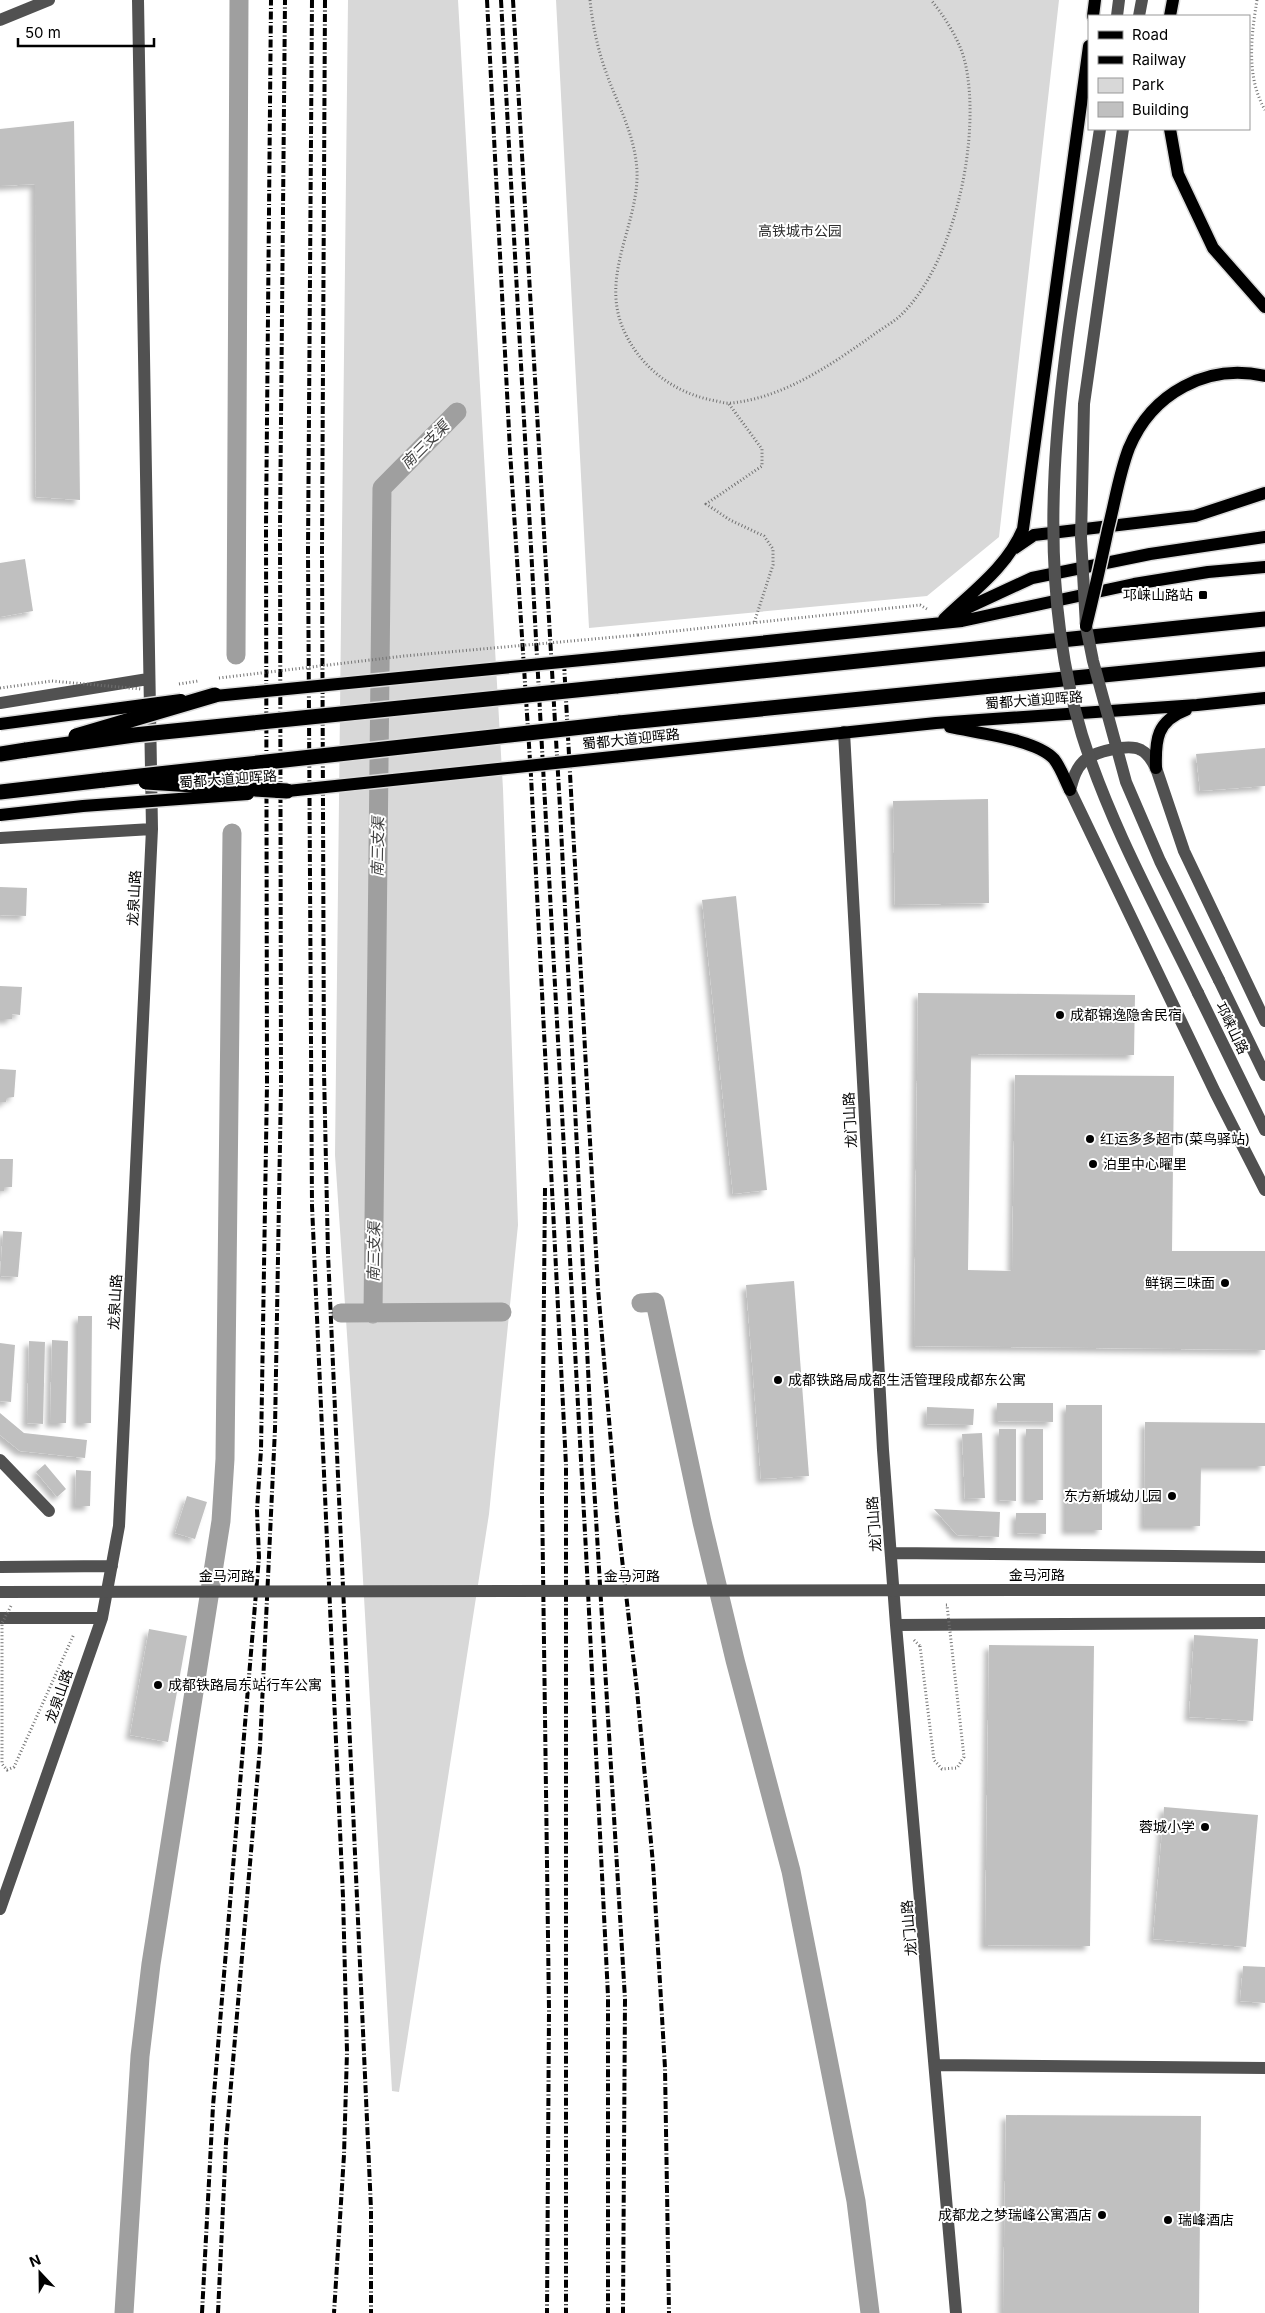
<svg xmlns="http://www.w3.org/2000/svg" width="1265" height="2313" font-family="Inter,'Noto Sans SC',sans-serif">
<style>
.green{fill:#d8d8d8}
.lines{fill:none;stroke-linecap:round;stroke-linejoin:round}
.canal{stroke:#9f9f9f;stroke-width:19}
.building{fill:#c0c0c0;filter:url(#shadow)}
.major-casing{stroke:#dbdbdb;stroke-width:15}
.highway-casing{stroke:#dbdbdb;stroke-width:18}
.path{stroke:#737373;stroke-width:3;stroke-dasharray:1 2.5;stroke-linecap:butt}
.minor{stroke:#515151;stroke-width:12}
.major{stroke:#000;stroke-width:12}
.highway{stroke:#000;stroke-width:15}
.rail{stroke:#000;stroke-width:4;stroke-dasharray:8 2.5 1 2.5;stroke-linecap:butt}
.major-bridge-casing{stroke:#dbdbdb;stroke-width:15;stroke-linecap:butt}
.highway-bridge-casing{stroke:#dbdbdb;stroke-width:18;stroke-linecap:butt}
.path-bridge{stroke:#737373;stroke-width:3;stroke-dasharray:1 2.5;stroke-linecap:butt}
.minor-bridge{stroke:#515151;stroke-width:12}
.major-bridge{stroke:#000;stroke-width:12}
.highway-bridge{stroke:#000;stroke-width:15}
.poi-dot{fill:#000;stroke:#fff;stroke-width:2}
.labels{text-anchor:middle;stroke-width:4;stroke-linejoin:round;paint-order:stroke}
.park-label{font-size:14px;fill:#2f2f2f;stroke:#fff}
.poi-label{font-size:14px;fill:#000;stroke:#fff;text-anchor:start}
.street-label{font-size:14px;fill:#000;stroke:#fff}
.water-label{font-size:15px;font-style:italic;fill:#404040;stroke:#fff}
</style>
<defs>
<filter id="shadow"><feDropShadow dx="-4.5" dy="4.5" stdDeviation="2.5" flood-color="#0004"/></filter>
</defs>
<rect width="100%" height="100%" fill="#fff"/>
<!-- green -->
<path class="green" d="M348 0H458L503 789 518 1225 489 1514 399 2092 392 2091 361 1544 335 1155Z
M556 0H1059L999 537 927 596 589 628Z"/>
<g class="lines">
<!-- canal -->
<path class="canal" d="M236 655 239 0
M641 1303 655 1302 702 1522 735 1660 791 1871 856 2201 870 2313
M341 1313 502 1312
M373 1314 382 488 457 412
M124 2313 140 2056 151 1964 221 1521 225 1459 232 833"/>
</g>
<!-- building -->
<path class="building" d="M74 121 79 422 80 500 36 497 35 184 0 186V129Z
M25 559 33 611 0 617V563Z
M1265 748V786L1200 791 1196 754Z
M988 799 989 903 895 905 893 801Z
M0 887 27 888 26 916 0 915Z
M736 896 767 1190 733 1194 702 900Z
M0 986 22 987 20 1015 12 1014V1019H0Z
M918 993 1135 995 1134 1055 971 1054 968 1270 1012 1271 1015 1075 1174 1076 1172 1251H1265V1350L914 1346Z
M0 1069 16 1070 14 1097 7 1098 6 1102H0Z
M0 1159H13L12 1187H4V1191H0Z
M3 1231 22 1232 18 1277 0 1276Z
M794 1281 809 1476 761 1479 746 1285Z
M78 1316H92L91 1423H78Z
M52 1340 68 1341 66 1423H50Z
M29 1341 45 1342 43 1424 27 1423Z
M0 1343 15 1345 11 1402 0 1401Z
M997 1403H1053V1422L997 1421Z
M1066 1405H1102V1530H1066Z
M927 1407 974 1409 973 1425 926 1424Z
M0 1413 24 1433 87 1440 85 1458 20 1451 0 1435Z
M1145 1422 1265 1423V1466H1201L1200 1526H1144Z
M999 1429H1016V1501L999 1500Z
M1026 1429H1043V1500H1026Z
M982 1433 985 1498 965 1499 962 1434Z
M45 1464 66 1489 57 1497 36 1472Z
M76 1470 91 1471 90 1506H75Z
M187 1496 207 1502 195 1539 175 1533Z
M934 1509 1000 1512 999 1537 957 1535Z
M1016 1513H1046V1534L1016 1533Z
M149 1629 187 1636 168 1742 130 1735Z
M1194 1635 1258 1639 1253 1721 1189 1717Z
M989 1645 1094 1646 1090 1946 985 1945Z
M1164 1807 1258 1815 1246 1947 1153 1939Z
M1243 1966 1265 1967V2003L1240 2001Z
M1006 2115 1201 2116 1199 2313H1003Z"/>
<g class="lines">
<defs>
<path id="major" d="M1093 16 1095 0
M1170 16 1173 0
M1170 129 1178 174 1213 248 1265 307
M1015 548 1034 535 1195 516 1265 493
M952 615 1032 578 1150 554 1265 537
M944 619C973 591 1007 567 1023 529L1089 46
M613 657 962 621 1134 584 1208 572 1265 567
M950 727C976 733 1036 739 1054 759 1061 768 1065 780 1070 790
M622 756 936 723 1197 705 1265 698
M1156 768C1155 739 1157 721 1186 710"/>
<path id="highway" d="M616 686 1265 619
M619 723 1265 659
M0 754 26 750
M0 792 104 780"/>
</defs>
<!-- major casing -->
<use href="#major" class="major-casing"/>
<!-- highway casing -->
<use href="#highway" class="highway-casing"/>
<!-- path -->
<path class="path" d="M590 0C592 20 596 41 602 60 613 97 635 131 637 171 639 226 597 278 626 335 643 369 674 392 711 400 718 401 725 404 731 403 784 398 834 363 876 333 884 327 894 322 901 315 955 263 982 135 965 62 960 41 945 17 931 0
M1257 0C1251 37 1246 77 1265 110
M729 404 762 449V466L706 504 730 520 764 536 773 549V565L754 623
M638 635 920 605 927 609
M914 1640 920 1646"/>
<!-- minor -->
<path class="minor" d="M1117 16 1119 0
M1139 16 1142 0
M0 20 49 0
M0 703 148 679
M844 732 883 1450 896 1625 956 2313
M0 838 152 829
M1219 980 1265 1075
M1198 993 1265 1130
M1265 1021 1184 851 1156 768C1152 761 1149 754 1141 750 1129 743 1092 752 1083 762 1075 770 1073 780 1070 790L1215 1092 1265 1190
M0 1460 49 1511
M891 1553 1265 1557
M0 1567 112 1566
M1048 1590H1265
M0 1618H102
M896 1625 1265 1623
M0 1909 102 1618 119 1526 152 829 138 0
M936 2065 1265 2068"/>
<!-- major -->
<use href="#major" class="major"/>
<!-- highway -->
<use href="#highway" class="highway"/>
<!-- rail -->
<path class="rail" d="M312 0 308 552 312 1206 343 1897 347 2052 344 2155 334 2313
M325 0 322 549 324 1072 328 1254 371 2209V2313
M487 0 510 451 531 776 566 1465V2313
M501 0 586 1551 608 1996V2313
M513 0 560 808 593 1469 625 1999 623 2313
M564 663 598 1288 617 1515 637 1690 653 1864 665 2068 669 2313
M545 1188 542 1497 549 2010 547 2313
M202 2313 213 2106 259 1557 257 1510 261 1450 267 1085 266 526 271 0
M218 2313 226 2143 260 1747 275 1429 281 1086 280 526 285 0"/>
<defs>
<path id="major-bridge" d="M1086 626C1094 594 1101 562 1108 529 1115 502 1119 474 1129 448 1152 393 1207 363 1265 376
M205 697 613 657
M0 724 181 700
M278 792 622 756
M0 815 83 806 248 794"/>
<path id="highway-bridge" d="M76 736 215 695
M26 750 134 735 616 686
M104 780 619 723
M146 782 287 791"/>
</defs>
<!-- major-bridge casing -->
<use href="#major-bridge" class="major-bridge-casing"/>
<!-- highway-bridge casing -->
<use href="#highway-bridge" class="highway-bridge-casing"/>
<!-- path-bridge -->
<path class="path-bridge" d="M219 678 404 656 638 635
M179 684 198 681
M0 688 52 681 141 689
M11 1606 2 1623V1764L7 1770 14 1767 74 1634
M920 1646 934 1760 942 1769 957 1768 964 1757 947 1605H945"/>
<!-- minor-bridge -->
<path class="minor-bridge" d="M1100 129C1070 327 1022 537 1082 735 1110 824 1157 909 1198 993
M1123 129 1084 404 1081 538 1086 626 1093 661 1126 782 1160 861 1219 980
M0 1592 1048 1590"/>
<!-- major-bridge -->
<use href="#major-bridge" class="major-bridge"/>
<!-- highway-bridge -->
<use href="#highway-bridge" class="highway-bridge"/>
</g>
<!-- markers -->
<g class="poi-dot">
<rect x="1198" y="590" width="10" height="10" rx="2.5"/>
<circle cx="1060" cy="1015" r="5"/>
<circle cx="1090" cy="1139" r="5"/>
<circle cx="1093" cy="1164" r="5"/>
<circle cx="1225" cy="1283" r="5"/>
<circle cx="778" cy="1380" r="5"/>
<circle cx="1172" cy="1496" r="5"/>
<circle cx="158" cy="1685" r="5"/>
<circle cx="1205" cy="1827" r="5"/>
<circle cx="1102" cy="2215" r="5"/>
<circle cx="1168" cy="2220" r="5"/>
</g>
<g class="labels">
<!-- park labels -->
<g class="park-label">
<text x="800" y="236">高铁城市公园</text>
</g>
<!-- poi labels -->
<g class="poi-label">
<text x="1193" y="600" text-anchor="end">邛崃山路站</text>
<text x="1070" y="1020">成都锦逸隐舍民宿</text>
<text x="1100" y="1144">红运多多超市(菜鸟驿站)</text>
<text x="1103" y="1169">泊里中心曜里</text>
<text x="1215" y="1288" text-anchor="end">鲜锅三味面</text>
<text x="788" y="1385">成都铁路局成都生活管理段成都东公寓</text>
<text x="1162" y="1501" text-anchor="end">东方新城幼儿园</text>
<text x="168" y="1690">成都铁路局东站行车公寓</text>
<text x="1195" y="1832" text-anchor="end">蓉城小学</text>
<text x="1092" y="2220" text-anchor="end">成都龙之梦瑞峰公寓酒店</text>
<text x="1178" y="2225">瑞峰酒店</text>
</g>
<!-- street labels -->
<g class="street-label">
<text transform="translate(1034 700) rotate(-4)" y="5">蜀都大道迎晖路</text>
<text transform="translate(631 739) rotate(-6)" y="5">蜀都大道迎晖路</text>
<text transform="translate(228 779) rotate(-4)" y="5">蜀都大道迎晖路</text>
<text transform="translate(134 898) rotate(-87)" y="5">龙泉山路</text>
<text transform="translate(1232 1028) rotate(64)" y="5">邛崃山路</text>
<text transform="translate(850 1120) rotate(-93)" y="5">龙门山路</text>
<text transform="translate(115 1302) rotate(-87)" y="5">龙泉山路</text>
<text transform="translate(874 1524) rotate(-94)" y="5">龙门山路</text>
<text x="1037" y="1580">金马河路</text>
<text x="227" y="1581">金马河路</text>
<text x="632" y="1581">金马河路</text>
<text transform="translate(59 1696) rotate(-71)" y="5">龙泉山路</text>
<text transform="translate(909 1928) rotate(-95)" y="5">龙门山路</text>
</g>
<!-- water labels -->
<g class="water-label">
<text transform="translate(425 445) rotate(-45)" y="5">南三支渠</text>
<text transform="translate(378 847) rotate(-89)" y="5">南三支渠</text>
<text transform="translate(374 1252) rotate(-89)" y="5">南三支渠</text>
</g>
</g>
<!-- legend -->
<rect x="1088" y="15" width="162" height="115" fill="#ffffff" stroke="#999999"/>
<rect x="1098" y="31" width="25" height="8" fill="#000000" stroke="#999999"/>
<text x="1132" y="40" font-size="15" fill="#000000">Road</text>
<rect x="1098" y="56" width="25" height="8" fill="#000000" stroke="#999999"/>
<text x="1132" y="65" font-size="15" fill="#000000">Railway</text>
<rect x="1098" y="78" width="25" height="15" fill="#d8d8d8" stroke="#999999"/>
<text x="1132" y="90" font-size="15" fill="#000000">Park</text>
<rect x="1098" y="102" width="25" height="15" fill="#c0c0c0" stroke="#999999"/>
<text x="1132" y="115" font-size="15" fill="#000000">Building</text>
<!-- north arrow -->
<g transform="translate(40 2273) rotate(338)" stroke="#ffffff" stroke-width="4" paint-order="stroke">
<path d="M0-4L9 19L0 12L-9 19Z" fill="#000000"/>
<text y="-8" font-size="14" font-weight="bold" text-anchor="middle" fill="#000000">N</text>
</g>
<!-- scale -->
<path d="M18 38v8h136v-8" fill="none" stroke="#000000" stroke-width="2.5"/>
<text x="25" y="38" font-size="15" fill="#000000" stroke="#ffffff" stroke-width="4" paint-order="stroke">50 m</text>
</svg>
